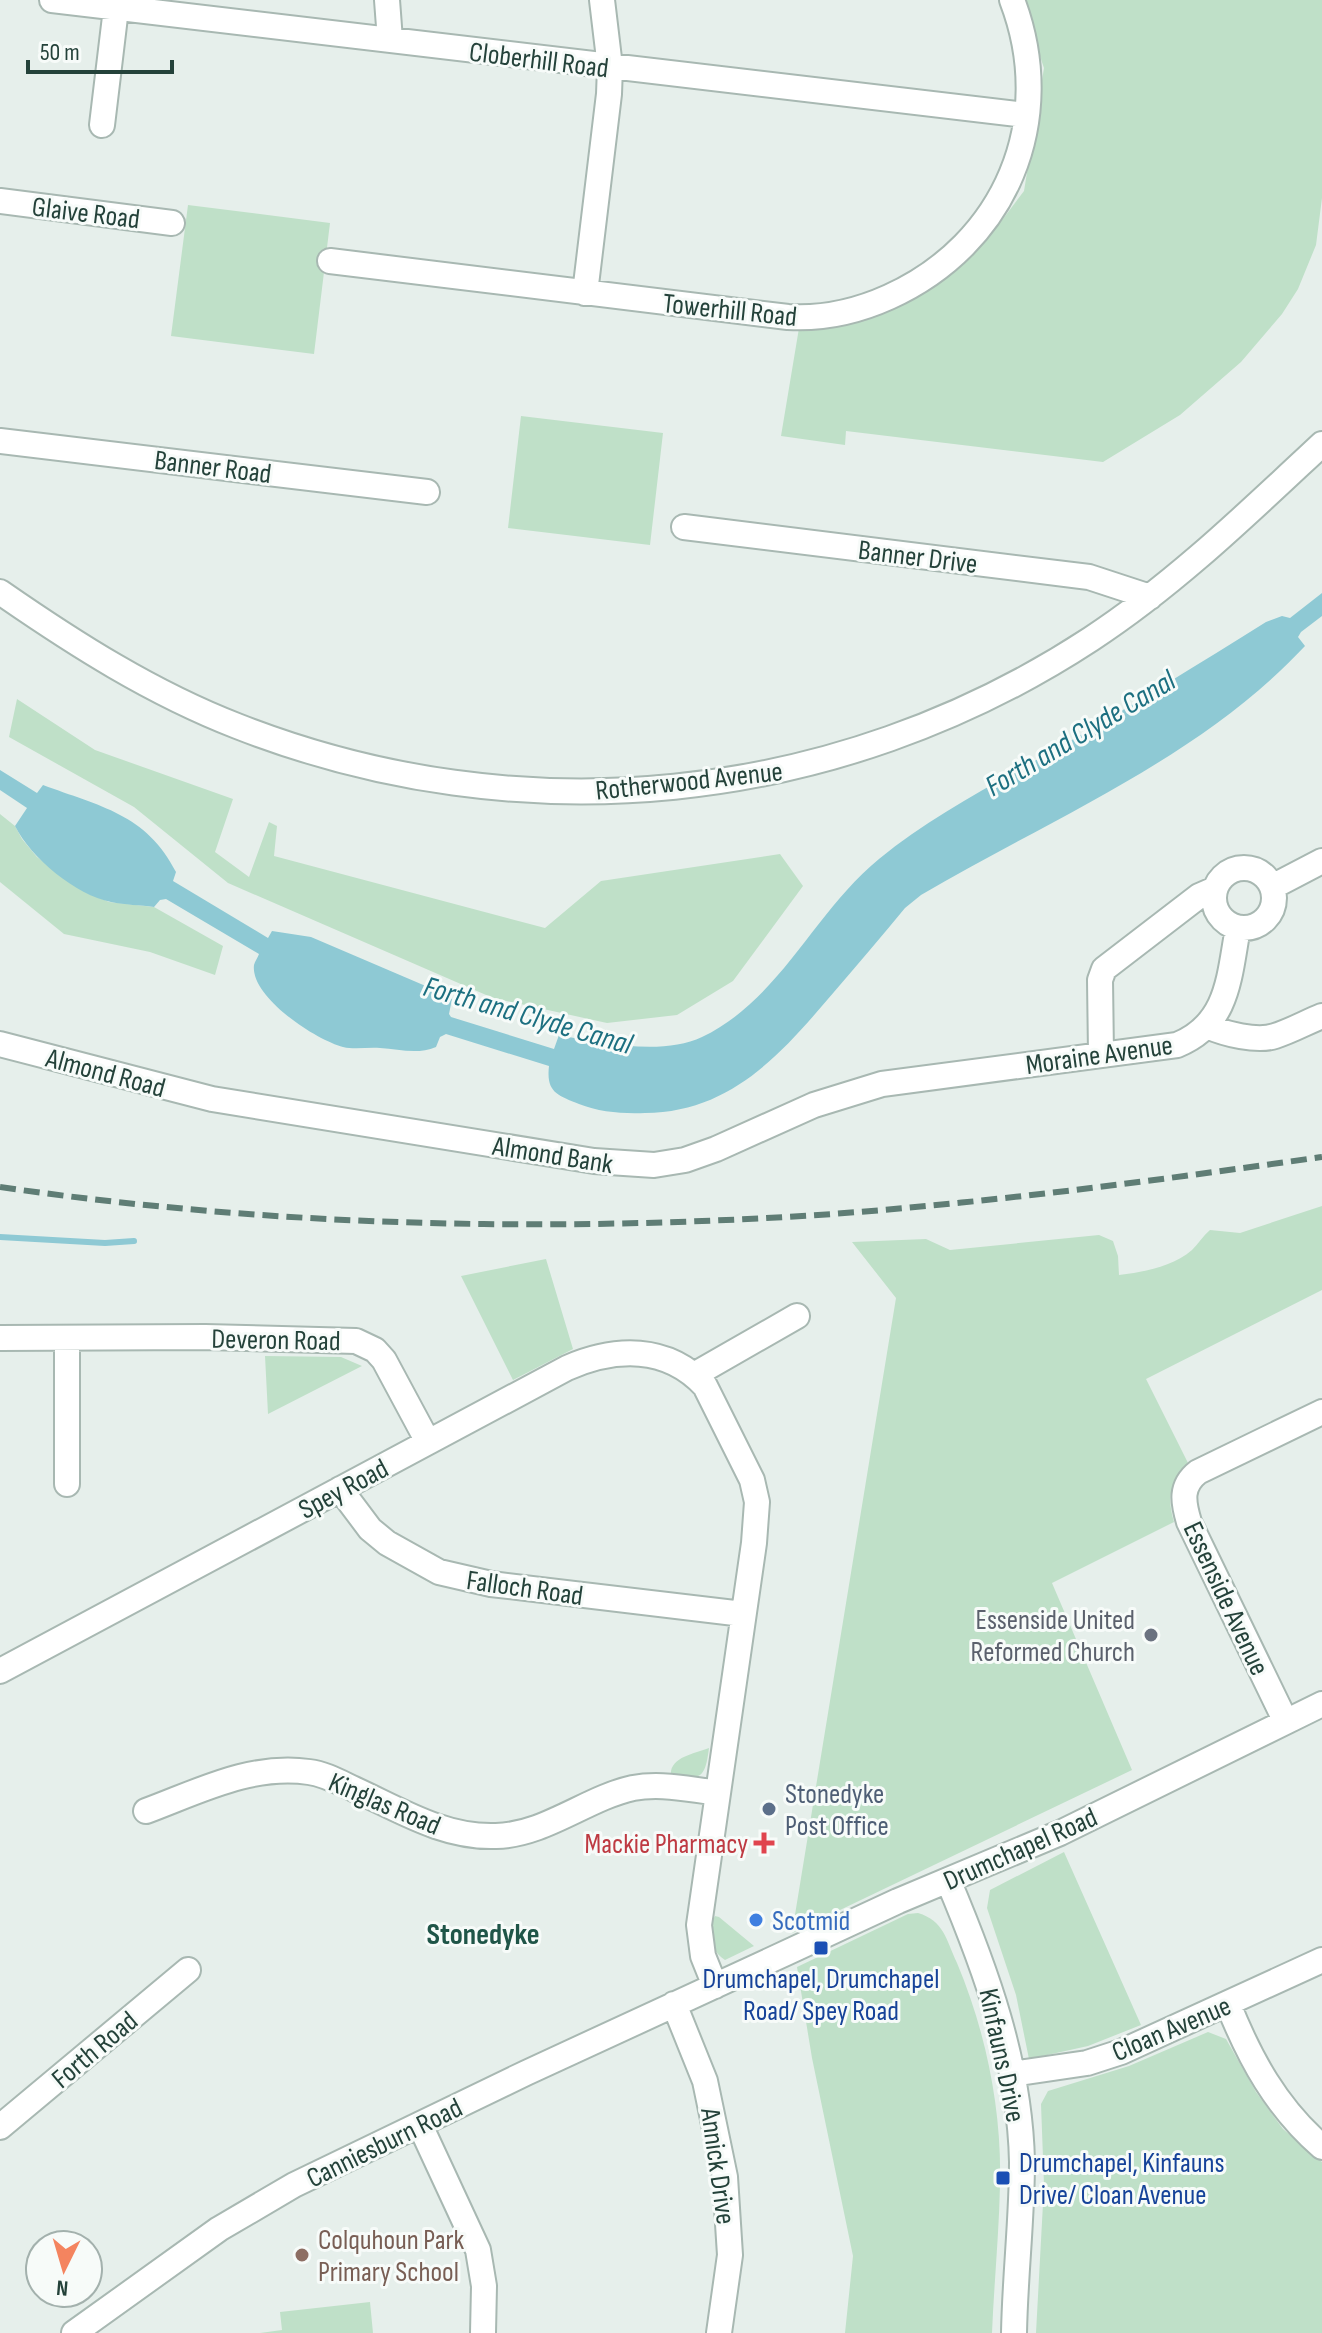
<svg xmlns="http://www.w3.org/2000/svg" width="1322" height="2333" font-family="'Sofia Sans Condensed',sans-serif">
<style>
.green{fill:#bfe0c8}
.water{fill:#8ec9d4}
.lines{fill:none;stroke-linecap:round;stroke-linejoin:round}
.stream{stroke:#8ec9d4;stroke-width:6}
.minor-casing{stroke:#a8b8b2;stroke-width:28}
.minor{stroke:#fff;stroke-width:24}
.rail{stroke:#5f7d75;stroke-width:6;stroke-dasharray:16 8;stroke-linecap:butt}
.worship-dot{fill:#6b7280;stroke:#f7fbf9;stroke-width:3}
.service-dot{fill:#5c6f8a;stroke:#f7fbf9;stroke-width:3}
.health-dot{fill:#e0444e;stroke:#f7fbf9;stroke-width:3}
.shop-dot{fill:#3f7fe0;stroke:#f7fbf9;stroke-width:3}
.transit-dot{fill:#1a4fb4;stroke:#f7fbf9;stroke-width:3}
.education-dot{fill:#8d6e63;stroke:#f7fbf9;stroke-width:3}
.labels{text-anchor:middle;stroke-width:6;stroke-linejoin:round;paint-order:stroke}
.street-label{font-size:28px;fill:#24423a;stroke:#f7fbf9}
.worship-label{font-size:28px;fill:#5b616d;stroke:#f7fbf9;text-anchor:end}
.service-label{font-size:28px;fill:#4e5e75;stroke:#f7fbf9;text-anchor:start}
.health-label{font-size:28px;fill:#be3a42;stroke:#f7fbf9;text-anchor:end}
.shop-label{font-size:28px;fill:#366cbe;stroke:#f7fbf9;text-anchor:start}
.transit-label{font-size:28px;fill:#164399;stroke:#f7fbf9}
.education-label{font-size:28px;fill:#785e54;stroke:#f7fbf9;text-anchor:start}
.water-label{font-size:30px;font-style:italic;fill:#1c6f80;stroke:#f7fbf9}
.neighbourhood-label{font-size:30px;font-weight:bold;fill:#1f5548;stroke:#f7fbf9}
</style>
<rect width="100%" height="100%" fill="#e6efeb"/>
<!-- green -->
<path class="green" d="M1021 0H1322V198L1316 245 1298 289 1282 314 1241 362 1180 415 1103 462 846 431 845 445 781 436 799 328 885 311 936 285 964 264 987 240 1024 191 1044 68Z
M188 205 330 223 314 354 171 336Z
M521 416 663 433 650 545 508 528Z
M17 699 95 750 233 799 215 852 249 877 269 822 277 826 274 856 545 928 601 881 780 854 803 886 733 981 677 1015 607 1023 493 998 228 883 134 807 9 737Z
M0 814 15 826 22 839 37 857 84 891 109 902 154 907 223 946 215 975 150 952 64 934 0 882Z
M1322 1206V1290L1146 1379 1189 1465C1169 1481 1167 1499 1174 1522L1052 1583 1132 1770 792 1933 896 1298 852 1242 926 1239 950 1250 1099 1235 1113 1241 1118 1256 1119 1275C1144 1272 1172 1267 1192 1250 1198 1244 1203 1236 1210 1230L1240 1233Z
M546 1259 573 1349 513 1380 461 1276Z
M265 1356 341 1357 362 1366 268 1414Z
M709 1748C705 1779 701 1780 671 1776 669 1757 694 1754 709 1748Z
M1064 1852 1141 2025 1088 2046 1029 2059 1016 1995 987 1908 990 1890Z
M918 1913C944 1921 946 1939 957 1963 986 2032 1002 2110 1000 2185 999 2234 994 2284 992 2333H845L853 2256 812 2058 797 1967 908 1914Z
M715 1916 719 1917 754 1946 725 1960C710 1951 706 1930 715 1916Z
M1208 2032 1226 2039 1256 2092 1283 2129 1322 2162V2333H1036L1044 2185 1041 2104 1048 2091 1129 2066Z
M370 2302 373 2333H260L282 2330 280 2312Z"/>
<!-- water -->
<path class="water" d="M1322 593V616L1301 632 1298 637 1305 646C1199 759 1052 818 921 895L905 908C882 936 858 964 834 992 782 1053 732 1112 645 1113 623 1114 599 1112 579 1104 557 1095 546 1092 549 1066L446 1034 440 1037 436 1047C417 1055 399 1049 380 1048 367 1047 355 1050 343 1047 316 1040 250 997 254 965 255 961 258 957 259 954L166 899 160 900 154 907C140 905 125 905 111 902 76 895 31 858 15 826L27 808 0 790V770L37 793 43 785C99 806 147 814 176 872L173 881 268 938 272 931 311 937 435 990 452 999 449 1014 451 1017 554 1049 559 1035C600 1043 663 1056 702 1037 780 1000 814 912 879 859 935 813 1002 780 1065 744 1133 705 1200 663 1266 622L1282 616 1290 618Z"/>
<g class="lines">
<!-- stream -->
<path class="stream" d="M0 1237 105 1243 134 1241"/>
<defs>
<path id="minor" d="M52 0 1026 115
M387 0 390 40
M102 125 117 0
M0 201 172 223
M330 261 788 317C822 319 858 311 889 297 1006 244 1058 120 1012 0
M585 293 609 94 610 67 602 0
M0 441 427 492
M684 527 1089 577 1150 597
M0 592C75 644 152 693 237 726 520 837 836 806 1091 639 1175 584 1248 513 1322 444
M1214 898a30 30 0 1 1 60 0a30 30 0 1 1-60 0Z
M1272 887 1322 861
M1207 1026C1225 1034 1257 1042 1275 1036 1291 1031 1307 1022 1322 1016
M0 1044 212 1099 594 1161 654 1165 685 1160 716 1149 814 1105 882 1084 1177 1045C1229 1024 1229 976 1238 928
M1101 1054 1100 980 1104 969 1199 896 1215 889
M0 1338 205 1337 356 1341 375 1350 384 1360 428 1442
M694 1375 797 1316
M67 1484V1338
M340 1489 370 1529 387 1543 439 1572 491 1584 743 1614
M0 1671 567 1368C615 1347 667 1345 705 1386L752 1480 757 1502 754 1543 699 1925 703 1956 715 1986
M1285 1720 1189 1522C1183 1502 1180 1486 1198 1472L1322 1412
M146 1811C200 1791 250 1764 309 1772 325 1774 339 1782 354 1789 400 1810 444 1838 496 1836 545 1835 587 1798 633 1788 660 1783 691 1789 718 1793
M948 1880C986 1970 1020 2063 1022 2162 1022 2219 1015 2276 1014 2333
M674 2004 705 2081 725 2177 730 2255 719 2333
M1228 2004C1250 2059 1276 2107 1322 2147
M1012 2074 1087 2063 1121 2052 1322 1960
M420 2125 478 2250 484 2286 483 2333
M0 2127 188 1970
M74 2333 219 2229 294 2185 526 2073 786 1953 898 1901 1060 1833 1322 1704"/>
</defs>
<!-- minor casing -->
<use href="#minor" class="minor-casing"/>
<!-- minor -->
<use href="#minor" class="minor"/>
<!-- rail -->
<path class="rail" d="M0 1187C275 1227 555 1233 832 1214 996 1202 1159 1180 1322 1157"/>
</g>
<!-- markers -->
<circle class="worship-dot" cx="1151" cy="1635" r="8"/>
<circle class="service-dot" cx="769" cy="1809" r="8"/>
<path class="health-dot" d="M760 1831h8v8h8v8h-8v8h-8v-8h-8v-8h8z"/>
<circle class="shop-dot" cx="756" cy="1920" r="8"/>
<g class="transit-dot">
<rect x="813" y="1940" width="16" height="16" rx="4"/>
<rect x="995" y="2170" width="16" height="16" rx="4"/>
</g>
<circle class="education-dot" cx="302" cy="2255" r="8"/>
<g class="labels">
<!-- street labels -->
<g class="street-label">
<text transform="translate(539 59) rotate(7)" y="10">Cloberhill Road</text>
<text transform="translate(86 212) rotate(7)" y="10">Glaive Road</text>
<text transform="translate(730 309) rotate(6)" y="10">Towerhill Road</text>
<text transform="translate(213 466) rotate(7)" y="10">Banner Road</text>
<text transform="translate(918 556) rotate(7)" y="10">Banner Drive</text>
<text transform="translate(689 780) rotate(-6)" y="10">Rotherwood Avenue</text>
<text transform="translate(1099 1054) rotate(-8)" y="10">Moraine Avenue</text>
<text transform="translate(106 1072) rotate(15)" y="10">Almond Road</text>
<text transform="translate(553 1154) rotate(9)" y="10">Almond Bank</text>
<text transform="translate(276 1339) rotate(1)" y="10">Deveron Road</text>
<text transform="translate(343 1488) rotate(-28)" y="10">Spey Road</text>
<text transform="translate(525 1587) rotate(8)" y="10">Falloch Road</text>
<text transform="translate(1227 1598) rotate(65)" y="10">Essenside Avenue</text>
<text transform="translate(385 1803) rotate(23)" y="10">Kinglas Road</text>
<text transform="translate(1020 1848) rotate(-24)" y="10">Drumchapel Road</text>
<text transform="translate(1171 2028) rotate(-23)" y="10">Cloan Avenue</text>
<text transform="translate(94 2049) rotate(-40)" y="10">Forth Road</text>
<text transform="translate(1003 2055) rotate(78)" y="10">Kinfauns Drive</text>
<text transform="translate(384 2142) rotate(-26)" y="10">Canniesburn Road</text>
<text transform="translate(719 2166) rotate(82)" y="10">Annick Drive</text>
</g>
<!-- worship labels -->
<g class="worship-label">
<text x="1135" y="1629">Essenside United<tspan x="1135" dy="32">Reformed Church</tspan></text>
</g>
<!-- service labels -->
<g class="service-label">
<text x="785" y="1803">Stonedyke<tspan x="785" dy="32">Post Office</tspan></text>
</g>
<!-- health labels -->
<g class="health-label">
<text x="748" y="1853">Mackie Pharmacy</text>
</g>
<!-- shop labels -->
<g class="shop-label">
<text x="772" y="1930">Scotmid</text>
</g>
<!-- transit labels -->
<g class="transit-label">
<text x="821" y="1988">Drumchapel, Drumchapel<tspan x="821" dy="32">Road/ Spey Road</tspan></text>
<text x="1019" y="2172" text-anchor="start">Drumchapel, Kinfauns<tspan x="1019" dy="32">Drive/ Cloan Avenue</tspan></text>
</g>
<!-- education labels -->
<g class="education-label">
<text x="318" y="2249">Colquhoun Park<tspan x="318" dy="32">Primary School</tspan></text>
</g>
<!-- water labels -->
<g class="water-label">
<text transform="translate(1080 733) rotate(-31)" y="10">Forth and Clyde Canal</text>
<text transform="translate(528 1015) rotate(16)" y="10">Forth and Clyde Canal</text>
</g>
<!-- neighbourhood labels -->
<g class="neighbourhood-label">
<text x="483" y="1944">Stonedyke</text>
</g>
</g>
<!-- north arrow -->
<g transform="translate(64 2269) rotate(185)"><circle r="38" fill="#f7fbf9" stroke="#a3b1ad" stroke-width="2"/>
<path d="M0-6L14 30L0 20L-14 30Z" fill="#f4845f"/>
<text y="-12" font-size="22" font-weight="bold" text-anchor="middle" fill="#24423a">N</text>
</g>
<!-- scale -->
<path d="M28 60v12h144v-12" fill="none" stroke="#24423a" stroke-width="4"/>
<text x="40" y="60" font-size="24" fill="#24423a" stroke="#f7fbf9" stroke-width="6" paint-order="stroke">50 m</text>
</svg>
